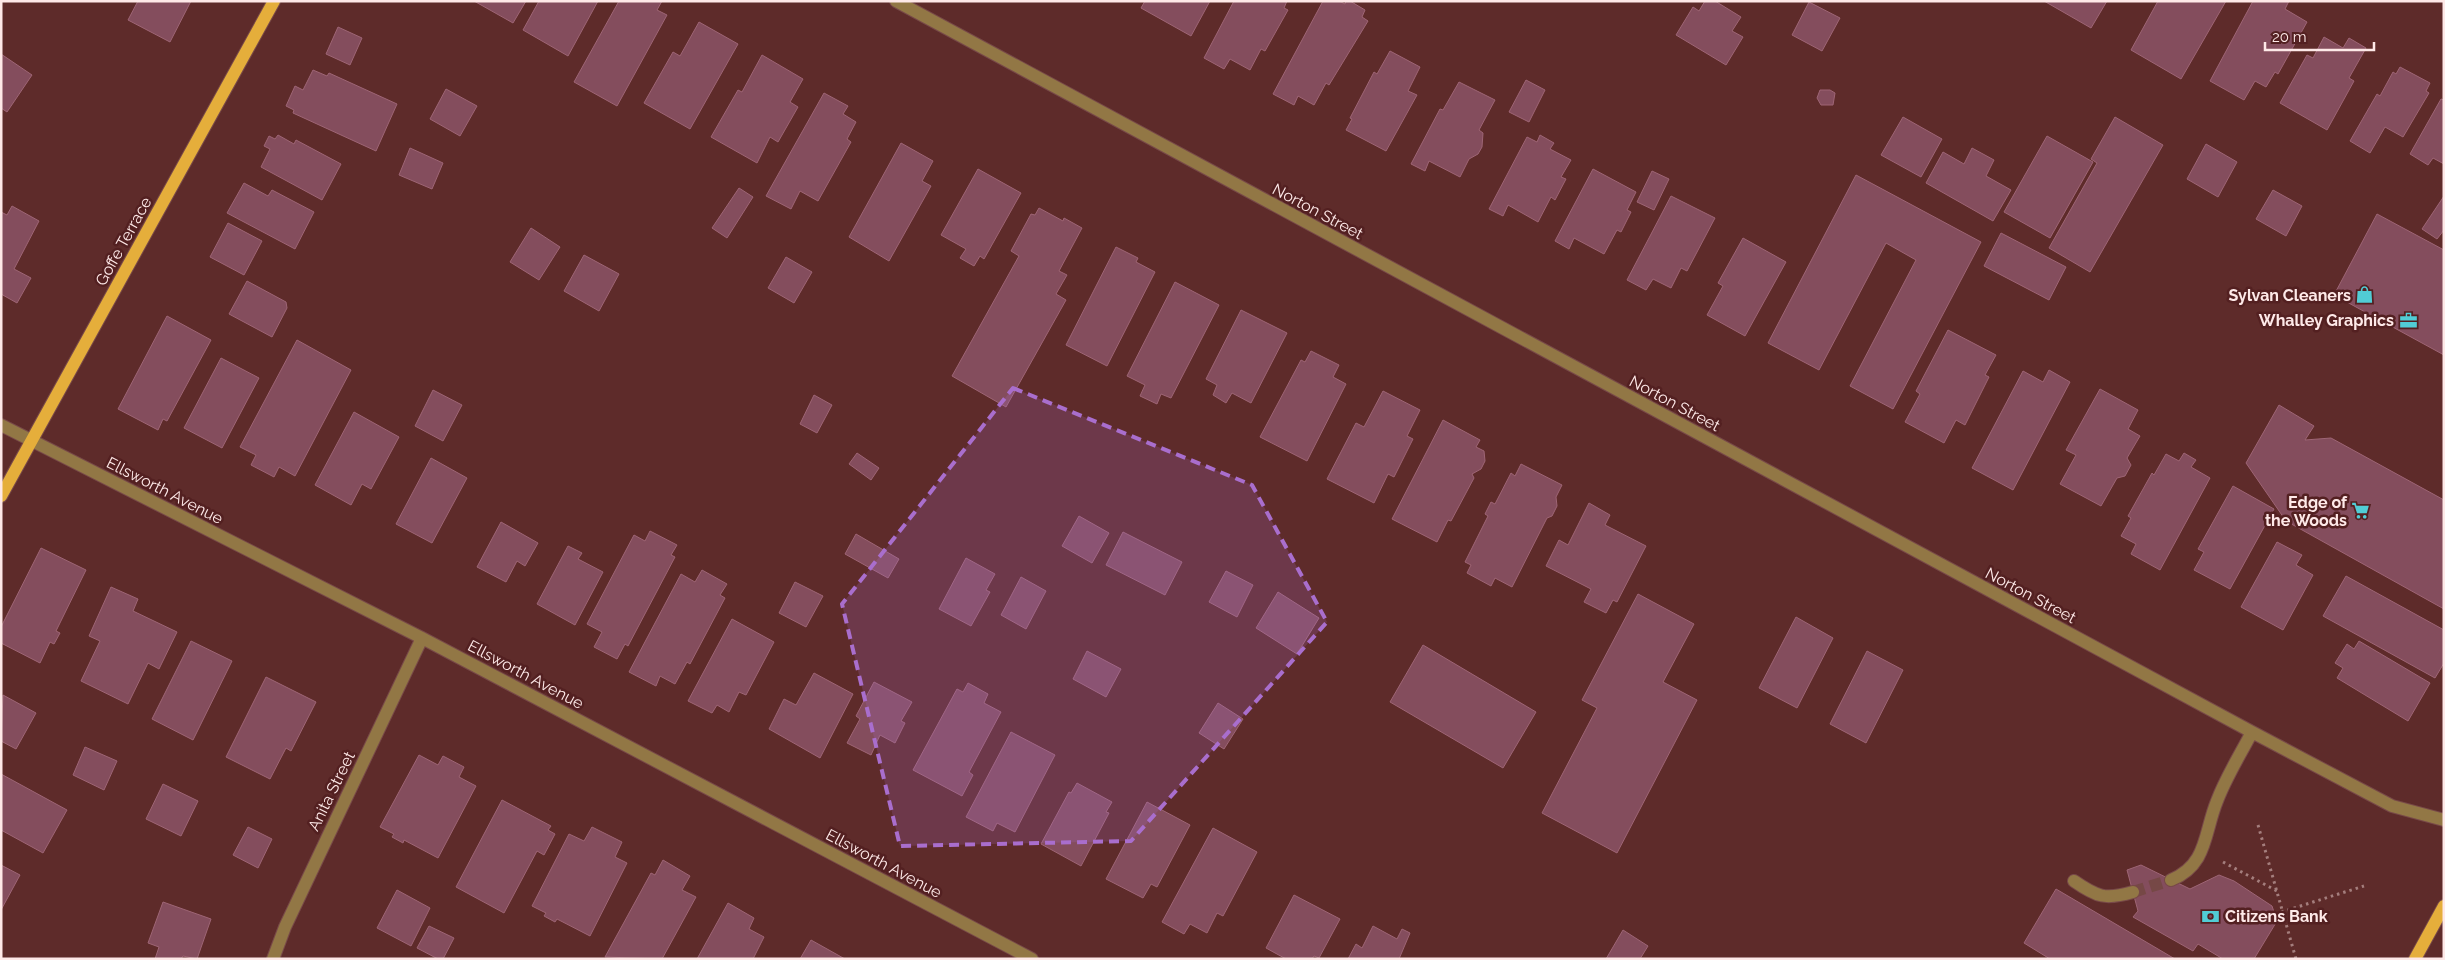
<svg xmlns="http://www.w3.org/2000/svg" width="2445" height="960" font-family="Raleway,sans-serif">
<style>
.building{fill:#844d5d;stroke:#9e6575}
.lines{fill:none;stroke-linecap:round;stroke-linejoin:round}
.minor-tunnel{stroke:#764846;stroke-width:12;stroke-dasharray:12 6;stroke-linecap:butt}
.minor-casing{stroke:#784948;stroke-width:14}
.major-casing{stroke:#784948;stroke-width:14}
.path{stroke:#a47e7d;stroke-width:3;stroke-dasharray:2.5 4;stroke-linecap:butt}
.minor{stroke:#927745;stroke-width:12}
.major{stroke:#e5ae3b;stroke-width:12}
.marked{fill:#a96ecd;fill-opacity:0.2;stroke:#a96ecd;stroke-width:4;stroke-dasharray:10 6;stroke-linejoin:round}
.labels{text-anchor:middle;stroke-width:5;stroke-linejoin:round;paint-order:stroke}
.street-label{font-size:16px;fill:#fee9e8;stroke:#532021}
.poi-label{font-size:16px;font-weight:bold;fill:#fee9e8;stroke:#532021;text-anchor:end}
</style>
<rect width="100%" height="100%" fill="#5e2b2a"/>
<!-- building -->
<path class="building" d="M138 1H191L170 42 128 20Z
M474 1H526L513 23Z
M539 1H598L568 56 523 30Z
M619 1H662L657 10 667 15 617 106 574 82Z
M1145 1H1210L1191 36 1141 8Z
M1234 1H1287L1284 8 1288 10 1265 51 1261 49 1250 70 1230 59 1224 69 1204 58Z
M1323 1H1339L1345 4 1346 1H1350L1365 10 1362 17 1368 21 1329 85 1326 83 1314 105 1298 96 1294 105 1273 94Z
M1705 1H1715L1741 17 1732 31 1743 37 1726 65 1676 35 1693 7 1699 11Z
M2044 1H2107L2091 28Z
M2158 1H2226L2181 79 2131 50Z
M2253 1H2289L2285 9 2307 22 2278 74 2275 72 2266 87 2255 81 2244 100 2210 81Z
M1809 2 1840 18 1822 51 1792 35Z
M699 22 738 44 690 129 644 103 673 52 680 56Z
M338 27 362 38 350 65 326 54Z
M2324 37 2343 48 2349 38 2366 48 2349 78 2354 81 2327 130 2280 103 2307 55 2313 58Z
M1390 51 1420 67 1408 91 1417 95 1386 151 1346 130 1352 119 1350 118 1374 72 1377 74Z
M1 54 32 75 7 112 1 108Z
M762 55 803 79 790 102 798 107 778 142 770 137 757 163 711 137 738 90 742 92Z
M2400 67 2430 83 2426 91 2429 93 2403 137 2385 127 2370 153 2350 141 2377 94 2380 96 2393 72 2396 74Z
M313 70 327 76 329 73 397 104 376 151 293 113 294 110 286 106 295 86 303 90Z
M1526 80 1545 90 1529 122 1509 112Z
M1459 82 1495 100 1479 130 1483 133 1482 147 1478 154 1469 159 1460 177 1429 161 1425 171 1411 164 1440 109 1443 110Z
M446 89 477 106 460 136 430 119Z
M1820 90H1830L1835 93 1833 105H1821L1817 98Z
M824 93 848 106 843 114 856 122 847 139 851 142 818 201 800 191 791 209 766 196Z
M2441 99 2444 100V164L2433 158 2428 165 2410 154Z
M1903 117 1942 139 1921 177 1881 155Z
M2115 117 2163 145 2090 272 2049 248 2097 163 2091 159Z
M278 135 294 144 296 140 341 164 322 200 261 167 270 149 264 146 269 136 275 139Z
M1540 135 1554 143 1550 149 1571 160 1561 177 1566 179 1555 200 1551 197 1538 222 1508 205 1503 216 1489 209 1527 137 1537 142Z
M2047 136 2093 162 2050 238 2004 212Z
M901 143 933 161 922 181 931 186 889 261 849 237Z
M2206 144 2237 162 2218 197 2187 179Z
M410 148 443 163 432 189 399 175Z
M1972 148 1994 160 1986 176 2011 190 1993 221 1926 183 1943 152 1964 164Z
M978 169 1021 193 984 259 980 256 974 266 960 258 966 249 941 235Z
M1593 169 1636 192 1627 210 1631 212 1621 232 1617 230 1604 254 1574 238 1569 249 1555 241Z
M1652 171 1669 179 1654 210 1637 202Z
M1856 175 1981 242 1893 409 1850 386 1916 260 1886 243 1819 370 1768 343Z
M244 183 268 196 272 190 314 212 295 249 227 213Z
M739 188 753 197 727 238 712 228Z
M2273 190 2302 206 2286 236 2256 219Z
M1671 196 1715 218 1687 271 1681 268 1671 288 1653 279 1646 290 1627 280Z
M2444 196V230L2437 239 2422 229Z
M12 206 39 221 14 269 31 278 17 303 1 294V212L7 215Z
M1039 208 1063 221 1064 218 1082 228 1059 271 1067 275 1056 294 1066 300 1006 407 952 376 1019 256 1011 251 1031 214 1035 215Z
M2377 214 2444 250V355L2334 295Z
M228 223 262 241 244 275 210 257Z
M531 228 560 247 539 280 510 262Z
M2001 233 2066 267 2049 300 1984 266Z
M1743 238 1786 262 1745 336 1707 315 1723 286 1718 283Z
M1116 247 1138 258 1136 262 1155 272 1107 366 1066 345Z
M584 255 619 274 599 311 564 291Z
M786 257 812 272 794 303 768 288Z
M247 281 286 302 287 308 272 337 229 314Z
M1175 282 1219 305 1171 398 1161 394 1157 404 1140 396 1145 385 1127 376Z
M1241 310 1287 333 1251 403 1232 393 1226 403 1213 395 1217 385 1206 379Z
M167 316 211 340 167 421 163 419 158 430 118 409Z
M1948 330 1996 355 1985 375 1989 377 1965 425 1956 420 1944 443 1905 422 1920 394 1916 391Z
M297 340 351 370 295 476 279 467 274 477 251 465 256 455 240 447Z
M1311 351 1339 365 1333 377 1346 384 1307 461 1260 437 1301 360 1305 362Z
M221 358 259 378 222 448 184 428Z
M2049 370 2070 382 2013 490 1972 468 2023 371 2043 382Z
M2100 389 2138 410 2128 429 2140 436 2127 458 2131 465 2125 476 2117 478 2101 506 2060 484 2076 455 2066 450Z
M433 390 462 405 443 441 415 426Z
M1383 391 1420 410 1407 436 1413 439 1394 477 1388 474 1374 503 1327 479 1356 423 1364 427Z
M814 395 832 405 817 433 800 424Z
M2279 405 2314 426 2305 440 2331 438 2444 500V609L2286 521 2246 463Z
M354 412 399 437 371 489 362 484 351 505 315 485Z
M1443 420 1480 440 1476 447 1484 451 1485 461 1481 469 1472 474 1474 478 1451 521 1448 520 1437 542 1392 519Z
M857 453 879 468 871 480 849 464Z
M2184 453 2196 460 2191 467 2210 478 2160 570 2131 554 2136 544 2121 536 2131 518 2128 516 2152 473 2154 475 2166 454 2179 461Z
M431 458 467 478 432 543 396 524Z
M1521 464 1562 485 1556 497 1557 506 1552 516 1547 518 1512 587 1495 578 1491 586 1467 573 1471 565 1465 562 1488 516 1485 514 1491 502 1495 504 1511 473 1515 476Z
M2233 486 2274 509 2230 589 2194 570 2204 552 2198 549Z
M1589 503 1610 515 1605 525 1646 546 1617 602 1613 600 1606 613 1584 602 1591 589 1546 566 1559 540 1568 545Z
M1079 516 1109 533 1092 563 1062 546Z
M501 522 538 543 525 566 517 561 506 582 477 567Z
M650 531 677 545 671 555 675 557 628 646 625 644 617 659 594 647 602 632 587 624 634 535 645 541Z
M1123 532 1182 562 1165 595 1106 565Z
M856 534 899 559 888 578 845 554Z
M2277 542 2302 555 2296 565 2313 575 2283 630 2241 607Z
M568 546 582 553 578 559 603 572 575 625 537 604Z
M41 548 86 570 56 631 60 633 54 644 50 642 40 663 1 643V627Z
M966 558 995 574 986 590 990 592 971 626 939 609Z
M702 570 727 584 720 595 725 598 690 664 687 662 675 684 660 676 656 686 629 672 681 574 695 582Z
M1226 571 1253 585 1237 617 1209 602Z
M2346 576 2444 630V663L2435 678 2323 616Z
M1021 577 1046 591 1026 629 1001 615Z
M795 582 823 596 806 627 779 613Z
M111 587 138 599 133 611 177 632 159 669 148 663 128 704 81 681 100 641 89 636Z
M1278 592 1319 618 1297 654 1256 628Z
M1638 594 1694 624 1663 682 1697 700 1617 853 1542 813 1597 708 1582 700Z
M1796 617 1833 638 1797 708 1759 688Z
M732 619 774 642 746 695 739 692 729 712 717 705 712 713 688 701Z
M191 641 232 661 193 740 152 719Z
M2359 641 2430 683 2408 721 2337 678 2343 668 2335 663 2347 644 2354 649Z
M1423 645 1536 712 1503 768 1390 702Z
M1087 651 1121 669 1106 697 1073 679Z
M1867 651 1903 670 1866 743 1830 724Z
M814 673 853 694 820 758 769 729 784 699 796 705Z
M266 677 316 702 291 751 286 748 270 779 226 757Z
M874 682 912 702 901 721 905 723 895 743 880 735 871 755 847 743 860 719 856 716Z
M968 683 988 694 984 703 1001 712 969 772 973 775 962 796 913 770 957 689 963 692Z
M3 695 36 713 16 749 1 741Z
M1218 703 1243 719 1224 749 1199 733Z
M1011 732 1055 755 1015 832 997 823 993 831 966 817Z
M85 747 117 761 104 790 73 775Z
M419 755 438 765 443 756 464 767 459 777 476 786 438 858 404 840 403 843 392 837 394 834 380 827Z
M1 774 67 810 43 853 1 830Z
M1077 783 1112 802 1106 812 1109 813 1081 866 1041 844 1069 792 1071 793Z
M163 784 198 801 181 836 146 819Z
M502 800 551 826 548 830 555 834 544 855 537 851 504 913 456 887Z
M1147 802 1190 825 1157 887 1151 884 1143 898 1106 879Z
M248 827 272 839 258 868 233 855Z
M592 827 622 842 615 857 627 863 590 936 557 919 555 922 544 916 546 913 532 906 569 834 584 841Z
M1213 828 1257 852 1223 916 1217 913 1207 933 1190 924 1184 934 1162 922Z
M663 860 690 876 682 890 696 897 662 959 605 957 651 873 655 875Z
M1 865 20 875 1 910Z
M2141 865 2190 889 2219 875 2234 881 2272 906 2277 921 2254 959H2223L2198 944 2193 951 2133 917 2138 911 2127 870Z
M2056 889 2175 959H2050L2024 943Z
M397 890 430 908 411 946 377 928Z
M1294 895 1340 919 1319 958 1314 956 1312 959H1286L1266 948Z
M163 902 211 919 197 959 183 956 181 959H155L159 947 148 943Z
M728 903 754 918 749 929 764 937 753 959H697Z
M429 926 454 938 443 959H438L417 948Z
M1373 926 1397 939 1402 929 1410 933 1399 959H1348L1356 944 1362 948Z
M1623 930 1648 946 1640 959H1606Z
M811 940 845 959H800Z"/>
<g class="lines">
<!-- minor-tunnel -->
<path class="minor-tunnel" d="M2133 892 2171 880"/>
<defs>
<path id="minor" d="M896 1 2252 732 2392 806 2444 820
M1 425 422 638 1032 959
M2171 880C2208 865 2204 832 2217 801 2226 777 2240 755 2252 732
M2074 881C2097 897 2105 900 2133 892
M273 959 285 927 422 638"/>
<path id="major" d="M1 496 274 1
M2415 959 2444 906"/>
</defs>
<!-- minor casing -->
<use href="#minor" class="minor-casing"/>
<!-- major casing -->
<use href="#major" class="major-casing"/>
<!-- path -->
<path class="path" d="M2258 825 2296 959
M2223 862 2277 891
M2275 914 2364 886"/>
<!-- minor -->
<use href="#minor" class="minor"/>
<!-- major -->
<use href="#major" class="major"/>
</g>
<!-- marked area -->
<path class="marked" d="M1013 388 1252 485 1327 622 1131 841 900 846 842 604Z"/>
<!-- icons -->
<defs>
<symbol id="shop-bare" viewBox="-9 -9 18 18"><path d="M-5-2.5h2.3a2.7 3.5 0 0 1 5.4 0H5L5.5 6h-11ZM-1.5-2.5h3a1.5 2.3 0 0 0-3 0Z" fill="#51ccd5" stroke="#532021" stroke-width="2.5" paint-order="stroke"/></symbol>
<symbol id="office-bare" viewBox="-9 -9 18 18"><path d="M-6-3h4V-5.5h4V-3h4V5H-6ZM-1-4.5V-3h2v-1.5ZM-6 0V1H6V0Z" fill="#51ccd5" stroke="#532021" stroke-width="2.5" paint-order="stroke"/></symbol>
<symbol id="supermarket-bare" viewBox="-9 -9 18 18"><path d="M-6-5.5h2.5l.6 2H6L4.5 2H-2.5L-4.4-4H-6ZM-1.5 3.2a1.3 1.3 0 1 0 .1 0ZM3 3.2a1.3 1.3 0 1 0 .1 0Z" fill="#51ccd5" stroke="#532021" stroke-width="2.5" paint-order="stroke"/></symbol>
<symbol id="bank-bare" viewBox="-9 -9 18 18"><path d="M-6-4H6V4H-6ZM0-2.3a2.3 2.3 0 1 0 0 4.6a2.3 2.3 0 1 0 0-4.6Z" fill="#51ccd5" stroke="#532021" stroke-width="2.5" paint-order="stroke"/></symbol>
</defs>
<g fill-rule="evenodd">
<use href="#shop-bare" x="2352" y="282" width="25" height="25"/>
<use href="#office-bare" x="2396" y="308" width="25" height="25"/>
<use href="#supermarket-bare" x="2348" y="498" width="25" height="25"/>
<use href="#bank-bare" x="2198" y="904" width="25" height="25"/>
</g>
<g class="labels">
<!-- street labels -->
<g class="street-label">
<text transform="translate(1318 211) rotate(28)" y="6">Norton Street</text>
<text transform="translate(123 241) rotate(-61)" y="6">Goffe Terrace</text>
<text transform="translate(1675 403) rotate(28)" y="6">Norton Street</text>
<text transform="translate(165 490) rotate(27)" y="6">Ellsworth Avenue</text>
<text transform="translate(2031 595) rotate(28)" y="6">Norton Street</text>
<text transform="translate(526 674) rotate(28)" y="6">Ellsworth Avenue</text>
<text transform="translate(331 791) rotate(-64)" y="6">Anita Street</text>
<text transform="translate(884 863) rotate(28)" y="6">Ellsworth Avenue</text>
</g>
<!-- poi labels -->
<g class="poi-label">
<text x="2351" y="301">Sylvan Cleaners</text>
<text x="2394" y="326">Whalley Graphics</text>
<text x="2347" y="508">Edge of<tspan x="2347" dy="18">the Woods</tspan></text>
<text x="2225" y="922" text-anchor="start">Citizens Bank</text>
</g>
</g>
<!-- border -->
<rect width="2445" height="960" fill="none" stroke="#fee9e8" stroke-width="5"/>
<!-- scale -->
<path d="M2265 42v8h109v-8" fill="none" stroke="#fee9e8" stroke-width="2.5"/>
<text x="2272" y="42" font-size="15" fill="#fee9e8" stroke="#532021" stroke-width="4" paint-order="stroke">20 m</text>
</svg>
